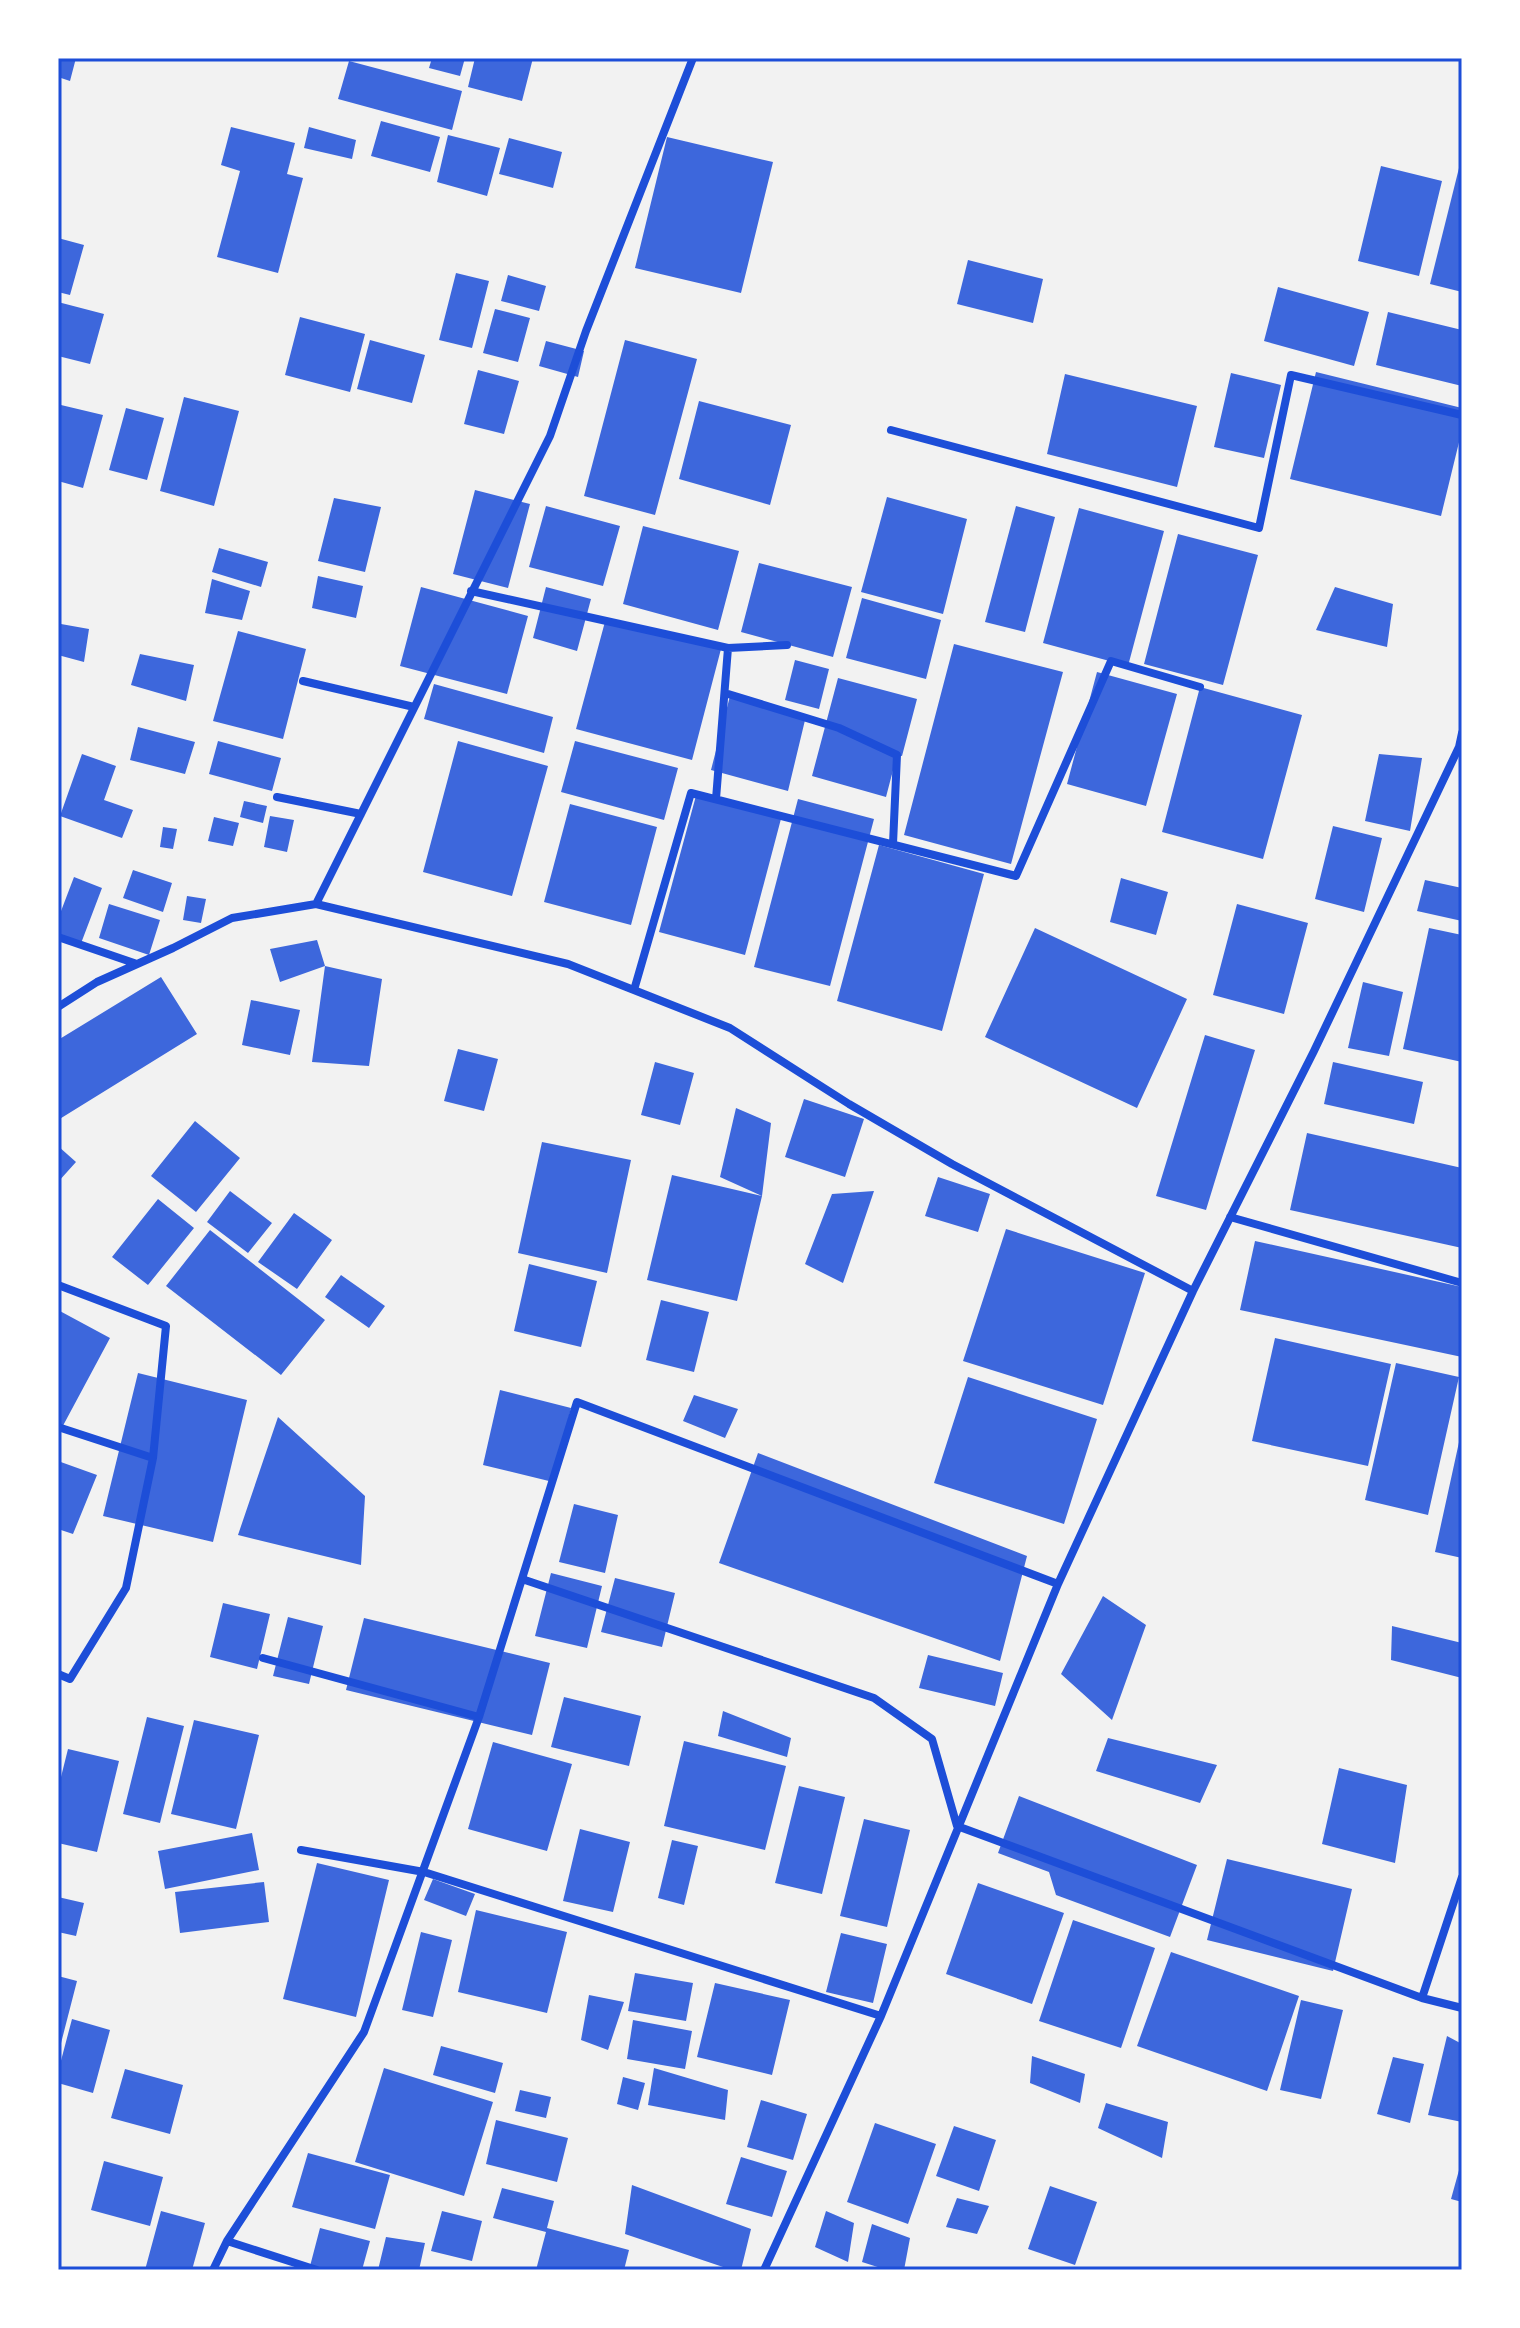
<svg xmlns="http://www.w3.org/2000/svg" width="1520" height="2328" font-family="'Asap Condensed',sans-serif">
<style>
.building{fill:#3d67dc}
.lines{fill:none;stroke-linecap:round;stroke-linejoin:round}
.minor{stroke:#1d4ed8;stroke-width:8}
.neatline{fill:none;stroke:#1d4ed8;stroke-width:3}
</style>
<rect width="100%" height="100%" fill="#f2f2f2"/>
<!-- building -->
<path class="building" d="M58 58H76L70 81 58 77Z
M432 58H465L460 76 429 68Z
M475 58H533L522 101 468 87Z
M349 61 462 91 452 130 338 99Z
M381 121 440 137 430 172 371 156Z
M231 127 295 143 287 174 303 178 278 273 217 257 240 171 221 165Z
M309 127 356 140 352 159 304 148Z
M448 135 500 148 487 196 437 182Z
M667 137 773 162 741 293 635 268Z
M509 138 562 152 553 188 499 174Z
M1461 160 1462 161V292L1430 284Z
M1381 166 1442 181 1419 276 1358 261Z
M58 238 84 245 70 295 58 292Z
M968 260 1043 279 1033 323 957 304Z
M456 273 489 281 472 348 439 340Z
M508 275 546 286 539 311 501 301Z
M1278 287 1369 312 1354 366 1264 341Z
M58 302 104 314 90 364 58 356Z
M495 309 530 318 518 362 483 353Z
M1388 312 1462 330V386L1376 365Z
M300 317 365 334 350 392 285 375Z
M370 340 425 355 412 403 357 389Z
M625 340 697 359 655 515 584 496Z
M546 341 584 351 578 377 539 366Z
M478 370 519 381 504 434 464 424Z
M1316 372 1462 408V430L1441 516 1290 479Z
M1231 373 1281 385 1264 458 1214 447Z
M1065 374 1197 406 1177 487 1047 454Z
M184 397 239 411 214 506 160 491Z
M699 401 791 425 770 505 679 479Z
M61 405 103 415 83 488 58 481V416Z
M126 408 164 418 147 480 109 470Z
M475 490 530 504 508 588 453 574Z
M887 497 967 519 943 614 861 592Z
M334 498 381 507 365 572 318 561Z
M546 506 620 526 603 586 529 567Z
M1016 506 1055 517 1025 632 985 622Z
M1079 508 1164 531 1128 666 1043 643Z
M643 526 739 551 718 630 623 604Z
M1178 534 1258 555 1223 685 1144 664Z
M219 548 268 562 261 587 212 572Z
M759 563 852 587 833 657 741 632Z
M318 576 363 586 356 618 312 608Z
M212 579 250 591 242 620 205 613Z
M421 587 528 616 507 694 400 666Z
M546 587 591 599 577 651 533 638Z
M1335 587 1393 604 1387 647 1316 630Z
M862 598 941 620 926 679 846 658Z
M606 618 721 649 692 760 576 729Z
M61 624 89 629 84 662 58 655Z
M238 631 306 649 283 739 213 721Z
M954 644 1063 672 1011 864 904 835Z
M140 654 194 665 186 701 131 685Z
M795 660 829 669 819 709 785 700Z
M1097 672 1177 694 1146 806 1067 784Z
M838 678 917 699 902 756 897 755 886 797 812 776Z
M434 684 553 717 544 753 424 719Z
M1200 687 1302 715 1263 859 1162 832Z
M730 696 806 716 788 791 711 770Z
M138 727 195 742 185 774 130 760Z
M218 741 281 758 272 791 209 774Z
M458 741 548 766 512 896 423 872Z
M575 741 678 768 664 820 561 792Z
M82 754 116 766 104 800 133 810 122 838 60 816Z
M1379 754 1422 758 1410 831 1365 821Z
M697 792 782 815 745 955 659 932Z
M798 799 874 819 830 986 754 967Z
M244 801 267 806 263 823 240 817Z
M570 804 657 827 631 925 544 902Z
M270 816 294 820 287 852 264 847Z
M214 817 239 823 233 846 208 841Z
M1333 826 1382 838 1364 912 1315 899Z
M163 827 177 829 173 849 160 847Z
M879 845 984 874 942 1031 837 1001Z
M133 870 172 883 163 912 123 898Z
M74 877 102 888 80 946 58 937V919Z
M1121 878 1168 892 1156 935 1110 922Z
M1425 880 1462 888V921L1417 911Z
M187 896 206 899 201 923 183 920Z
M109 904 160 920 149 955 99 938Z
M1237 904 1308 923 1284 1014 1213 995Z
M1035 928 1187 999 1137 1108 985 1037Z
M1429 928 1462 935V1062L1403 1049Z
M317 940 325 966 280 982 270 949Z
M325 966 382 979 369 1066 312 1062Z
M161 977 197 1034 58 1120V1040Z
M1363 982 1403 992 1389 1056 1348 1048Z
M251 1000 300 1010 290 1055 242 1045Z
M1205 1035 1255 1050 1206 1210 1156 1196Z
M458 1049 498 1059 484 1111 444 1101Z
M655 1062 694 1073 680 1125 641 1115Z
M1333 1062 1423 1082 1414 1124 1324 1104Z
M804 1099 864 1119 845 1177 785 1157Z
M736 1108 771 1123 762 1196 720 1177Z
M195 1121 240 1158 196 1212 151 1176Z
M1307 1133 1462 1168V1248L1290 1210Z
M542 1142 631 1160 607 1273 518 1253Z
M58 1146 76 1162 58 1182Z
M672 1175 762 1196 737 1301 647 1280Z
M938 1177 990 1194 978 1232 925 1216Z
M230 1191 272 1223 248 1253 207 1222Z
M874 1191 843 1283 805 1264 832 1194Z
M158 1199 194 1228 148 1285 112 1257Z
M294 1213 332 1240 297 1289 258 1262Z
M1006 1229 1145 1273 1103 1405 963 1361Z
M210 1230 325 1320 281 1375 166 1286Z
M1255 1241 1462 1287V1357L1240 1310Z
M529 1264 597 1281 581 1347 514 1331Z
M341 1275 385 1306 369 1328 325 1297Z
M661 1300 709 1312 694 1372 646 1360Z
M58 1310 110 1338 58 1435Z
M1275 1338 1391 1364 1368 1466 1252 1441Z
M1396 1363 1459 1377 1428 1515 1365 1500Z
M138 1373 247 1400 213 1542 103 1516Z
M968 1377 1097 1419 1064 1524 934 1483Z
M500 1390 571 1408 553 1482 483 1465Z
M694 1395 738 1409 725 1438 683 1421Z
M278 1417 365 1496 361 1565 238 1535Z
M1461 1433H1462V1558L1435 1552Z
M758 1453 1027 1556 1000 1661 719 1563Z
M58 1461 97 1475 73 1534 58 1529Z
M574 1504 618 1515 605 1573 559 1562Z
M551 1573 602 1586 587 1648 535 1636Z
M615 1578 675 1593 662 1647 601 1632Z
M1103 1596 1146 1625 1112 1720 1061 1674Z
M223 1603 270 1614 257 1669 210 1657Z
M288 1617 323 1626 309 1684 273 1676Z
M364 1618 550 1663 532 1735 346 1690Z
M1392 1626 1462 1643V1678L1391 1660Z
M928 1655 1003 1673 995 1706 919 1688Z
M564 1697 641 1716 629 1766 551 1747Z
M723 1711 791 1738 787 1757 718 1736Z
M147 1717 184 1726 160 1823 123 1814Z
M194 1720 259 1735 236 1829 171 1814Z
M1108 1738 1217 1765 1200 1803 1096 1771Z
M684 1741 786 1766 765 1850 664 1826Z
M493 1742 572 1764 547 1851 468 1829Z
M68 1749 119 1761 97 1852 58 1843V1789Z
M1339 1768 1407 1785 1395 1863 1322 1844Z
M799 1786 845 1797 822 1894 775 1883Z
M1019 1796 1197 1865 1170 1937 1056 1895 1049 1872 998 1853Z
M864 1819 910 1830 887 1927 840 1916Z
M580 1829 630 1842 613 1912 563 1901Z
M252 1833 259 1870 165 1889 158 1851Z
M672 1840 698 1846 684 1905 658 1898Z
M1227 1859 1352 1889 1333 1971 1207 1940Z
M317 1863 389 1880 356 2017 283 1999Z
M433 1879 475 1894 466 1916 424 1900Z
M264 1882 269 1922 180 1933 175 1892Z
M978 1883 1064 1913 1032 2004 946 1974Z
M58 1897 84 1903 76 1936 58 1932Z
M476 1910 567 1932 547 2013 458 1992Z
M1073 1920 1155 1948 1121 2048 1039 2021Z
M421 1932 452 1940 433 2017 402 2010Z
M841 1933 887 1944 873 2003 826 1992Z
M1171 1952 1299 1996 1267 2091 1137 2046Z
M635 1973 693 1983 686 2021 628 2011Z
M58 1976 77 1981 59 2051H58Z
M715 1983 790 2000 772 2075 697 2057Z
M589 1995 624 2002 608 2050 581 2040Z
M1301 2000 1343 2010 1321 2099 1280 2090Z
M72 2019 110 2030 93 2093 58 2083V2072Z
M633 2020 692 2031 685 2069 627 2059Z
M1447 2036 1462 2044V2122L1428 2115Z
M441 2046 503 2063 495 2093 433 2075Z
M1032 2056 1085 2074 1080 2103 1030 2083Z
M1393 2057 1424 2064 1410 2123 1377 2114Z
M384 2068 493 2102 464 2196 355 2162Z
M654 2068 728 2090 725 2120 648 2105Z
M125 2069 183 2085 170 2134 111 2118Z
M623 2077 645 2083 638 2110 617 2104Z
M520 2090 551 2097 546 2118 515 2111Z
M761 2100 807 2114 793 2160 747 2147Z
M1106 2103 1168 2122 1162 2158 1098 2128Z
M496 2120 568 2138 557 2182 486 2164Z
M875 2123 936 2144 908 2224 847 2202Z
M954 2126 996 2140 979 2191 936 2176Z
M308 2153 390 2175 375 2229 292 2207Z
M741 2157 787 2171 772 2217 726 2204Z
M104 2161 163 2177 150 2226 91 2210Z
M1461 2163H1462V2202L1451 2199Z
M632 2185 751 2229 741 2270H732L625 2234Z
M1050 2186 1097 2202 1075 2265 1028 2249Z
M502 2188 554 2201 547 2228 629 2250 624 2270H536L546 2232 493 2218Z
M957 2198 989 2206 977 2234 946 2227Z
M161 2211 205 2223 192 2270H145Z
M442 2211 482 2221 472 2261 431 2251Z
M826 2211 854 2223 848 2262 815 2247Z
M872 2224 910 2238 904 2270H887L862 2262Z
M320 2228 370 2241 362 2270H309Z
M386 2237 425 2243 419 2270H378Z"/>
<g class="lines">
<!-- minor -->
<path class="minor" d="M891 430 1259 528 1291 375 1462 415
M471 591 728 648 787 645
M303 681 414 707
M725 693 839 728 897 755 893 844
M277 797 361 814
M716 799 728 648
M316 904 550 436 586 331 693 58
M58 937 137 964
M634 990 691 793 1016 876 1111 661 1200 687
M58 1007 97 982 173 948 232 918 316 904 568 964 730 1028 849 1104 952 1164 1193 1291
M1230 1217 1462 1283
M58 1285 166 1326 153 1458 126 1588 70 1679 58 1674
M58 1427 153 1458
M522 1579 874 1698 932 1739 957 1826 1422 1998 1462 2008
M263 1658 479 1717
M301 1850 424 1872 881 2016
M1422 1998 1462 1877
M227 2241 317 2270
M213 2270 227 2241 364 2032 479 1717 577 1402 1058 1584
M764 2270 881 2016 1058 1584 1193 1291 1314 1051 1459 747 1462 733"/>
</g>
<!-- border -->
<rect width="1520" height="2328" fill="none" stroke="#ffffff" stroke-width="120"/>
<rect x="60" y="60" width="1400" height="2208" class="neatline"/>
</svg>
